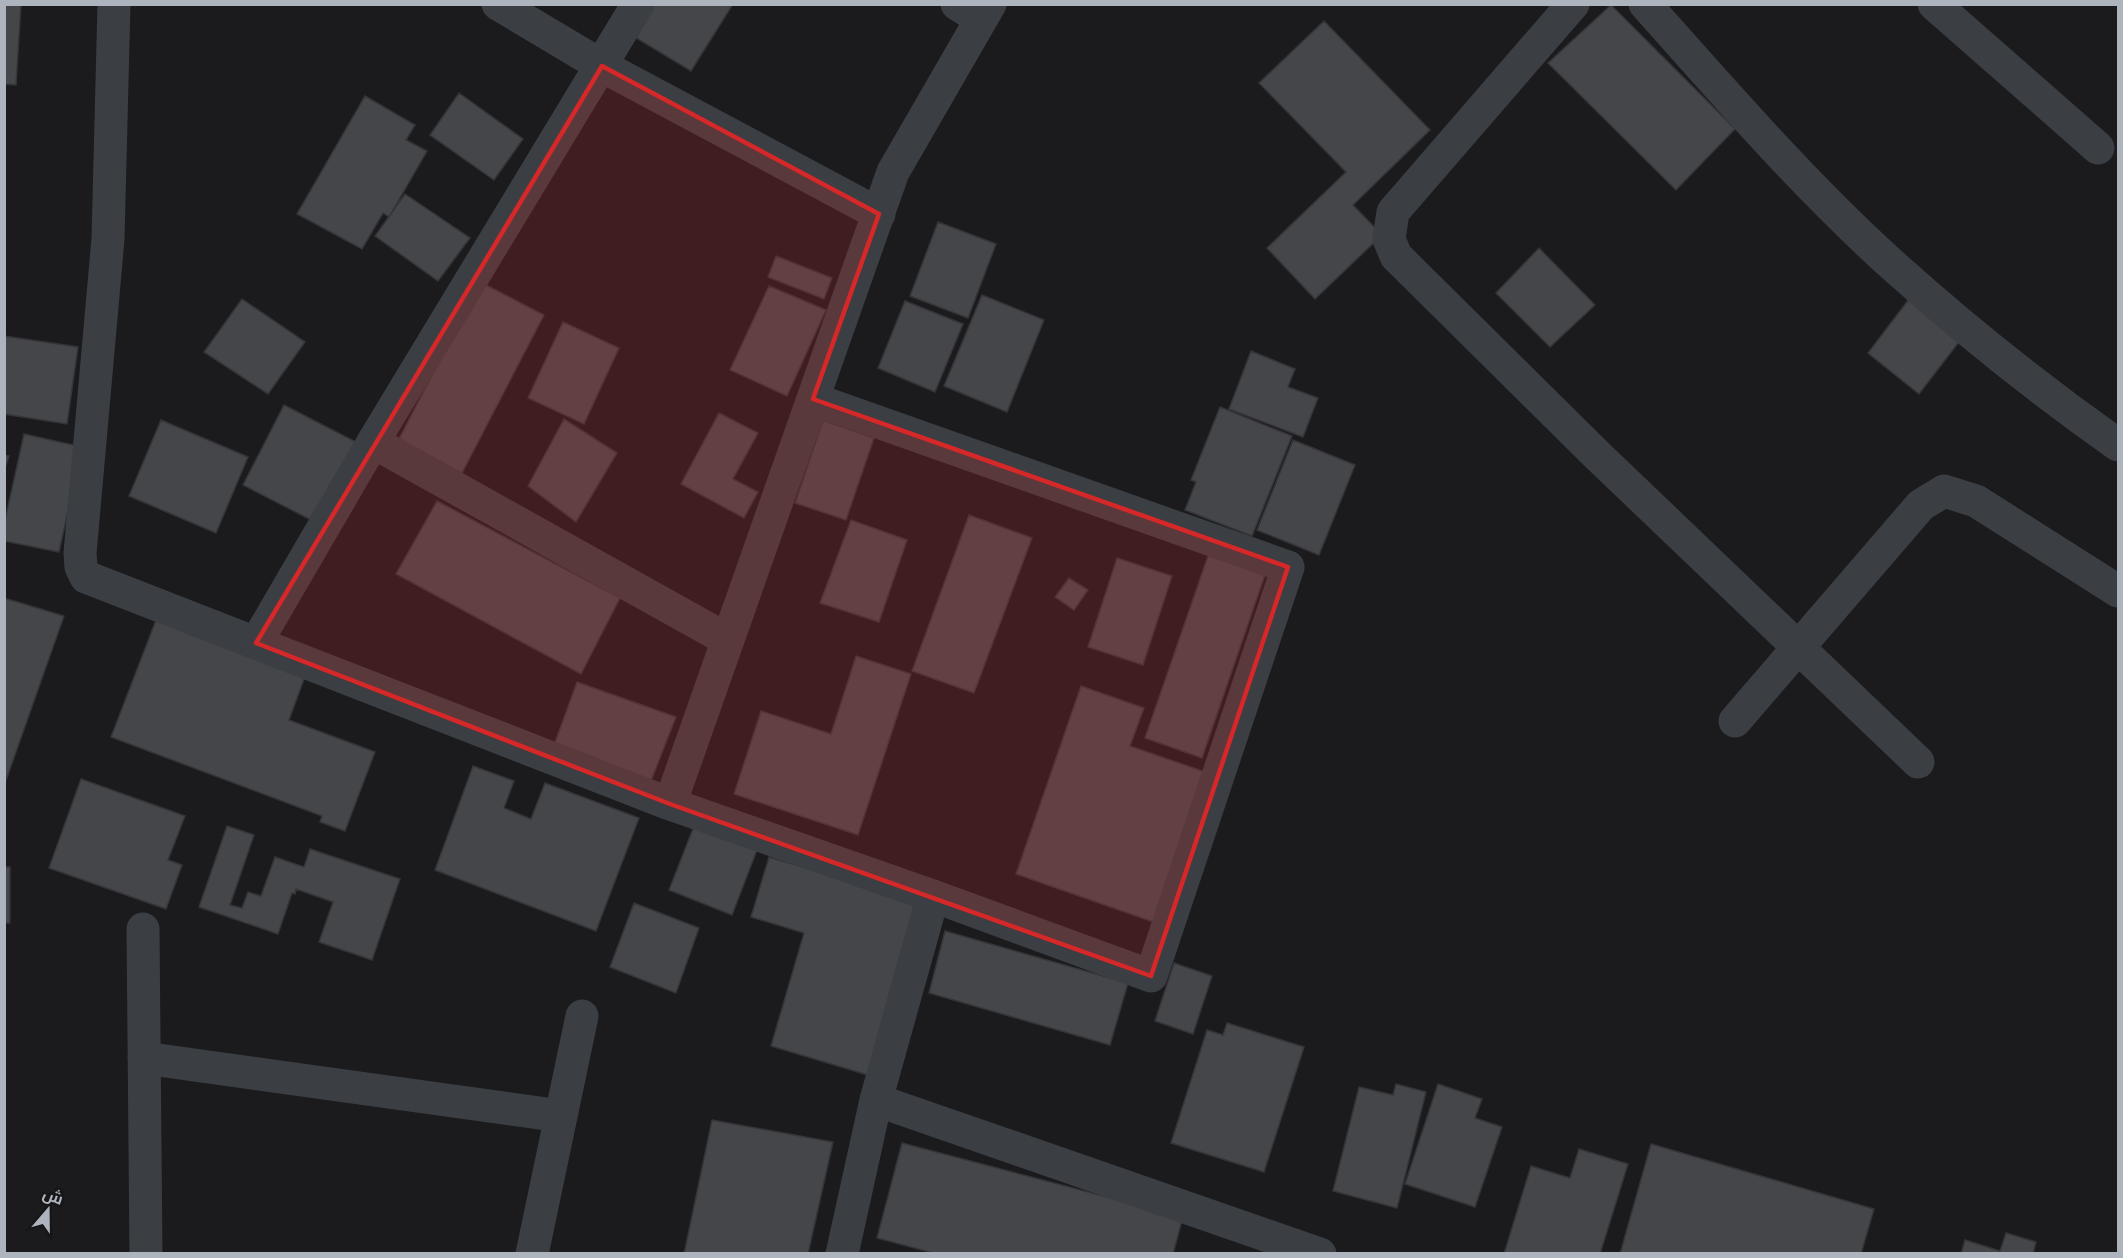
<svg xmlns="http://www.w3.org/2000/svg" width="2123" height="1258" font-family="'PT Sans',Cairo,sans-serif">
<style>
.building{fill:#45464a;stroke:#353539;stroke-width:1.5}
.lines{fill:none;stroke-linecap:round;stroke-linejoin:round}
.minor{stroke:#3b3e43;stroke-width:33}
.marked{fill:#d62828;fill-opacity:0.2;stroke:#d62828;stroke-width:4.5;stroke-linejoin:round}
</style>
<rect width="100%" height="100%" fill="#1b1b1d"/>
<!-- building -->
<path class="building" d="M4 4H21L16 85 4 84Z
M652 4H733L691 71 633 36Z
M1611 5 1735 129 1676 190 1548 63Z
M1324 21 1430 130 1353 205 1382 235 1315 299 1267 248 1346 172 1259 83Z
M459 93 523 139 494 180 430 135Z
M365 96 415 125 406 140 427 151 389 217 383 213 362 249 297 214Z
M405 194 470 238 438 281 375 236Z
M938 222 996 244 968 318 910 296Z
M1539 248 1595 305 1550 347 1496 293Z
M776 256 832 278 824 299 768 277Z
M480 282 544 315 462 473 398 441Z
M769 286 826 310 787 396 730 370Z
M982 295 1044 320 1007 412 944 386Z
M242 299 305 342 268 394 204 352Z
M1909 299 1962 338 1919 394 1868 353Z
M905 301 963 324 935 392 878 368Z
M563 322 619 348 584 424 528 398Z
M4 336 78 347 67 424 4 414Z
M1251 351 1295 369 1288 387 1318 398 1303 437 1229 409Z
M284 405 356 442 315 522 243 485Z
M1220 407 1292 436 1252 536 1185 510 1196 482 1191 480Z
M719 413 758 433 733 479 758 492 744 518 681 484Z
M564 419 617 453 576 522 528 486Z
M161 420 248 457 216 533 129 496Z
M823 420 874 438 846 520 795 503Z
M24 434 82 447 59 552 4 541V525Z
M1293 440 1355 465 1319 555 1257 530Z
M4 455 9 456 4 471Z
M437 501 620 598 581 674 396 574Z
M969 515 1032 538 974 693 912 671Z
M851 520 907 540 879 622 820 603Z
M1209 553 1266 572 1202 758 1145 738Z
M1117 558 1172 576 1143 665 1088 647Z
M1069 578 1088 590 1074 610 1055 597Z
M4 598 64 616 4 786Z
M158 615 307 671 289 720 375 752 345 831 320 822 322 816 111 737Z
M856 656 911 674 858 835 734 794 761 711 831 734Z
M577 682 676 717 649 786 553 748Z
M1081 686 1144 708 1130 746 1211 774 1159 924 1016 874Z
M473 766 514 781 504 808 531 819 545 783 639 818 596 931 435 870Z
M81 779 185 816 168 860 182 865 166 909 49 868Z
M696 821 759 845 732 915 669 890Z
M227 826 254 835 230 905 242 908 248 892 261 896 275 857 304 867 310 849 400 879 372 960 319 942 333 902 296 889 295 894 292 893 278 934 199 907Z
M769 857 920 902 868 1075 771 1046 804 933 751 917Z
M4 867H10V923H4Z
M634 903 699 928 676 993 610 967Z
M945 931 1128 983 1110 1045 929 993Z
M1174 963 1212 976 1193 1034 1155 1021Z
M1227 1023 1304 1047 1264 1172 1171 1143 1207 1030 1223 1035Z
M1396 1084 1426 1092 1397 1208 1333 1191 1359 1087 1393 1095Z
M1438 1084 1482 1099 1475 1118 1502 1127 1475 1207 1405 1184Z
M712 1120 833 1142 808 1254H684Z
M902 1143 1183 1217 1173 1254H937L877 1238Z
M1651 1144 1874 1209 1861 1254H1620Z
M1579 1149 1628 1164 1600 1254H1504L1531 1166 1570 1178Z
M2006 1233 2036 1242 2033 1254H1961L1965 1240 2000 1251Z"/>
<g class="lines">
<!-- minor -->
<path class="minor" d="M114 4 108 239 80 553 81 567 86 577 670 804 933 896 1151 976 1288 567 813 399
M498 4 602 66 879 214
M957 4 981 19
M1573 4 1393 212 1389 239 1396 256 1596 454 1918 762
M1645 4C1724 92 1801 182 1888 261 1959 325 2040 390 2118 445
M1934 4 2098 148
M373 442 728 640
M256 643 373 442 638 4
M1735 721 1921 505 1944 491 1976 501 2118 591
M670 804 893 172 990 4
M143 929 146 1254
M144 1058 561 1116
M876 1100 1320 1254
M532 1254 582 1016
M842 1254 876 1100 933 896"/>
</g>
<!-- marked area -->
<path class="marked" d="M602 66 879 214 813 399 1288 567 1151 976 670 804 256 643Z"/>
<!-- border -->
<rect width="2123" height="1258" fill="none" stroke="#adb4bd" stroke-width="12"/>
<!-- north arrow -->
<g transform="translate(48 1210) rotate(20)" stroke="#161618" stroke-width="4.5" paint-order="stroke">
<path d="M0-4.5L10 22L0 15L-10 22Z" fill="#adb4bd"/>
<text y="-9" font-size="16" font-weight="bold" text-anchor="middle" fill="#adb4bd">ش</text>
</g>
</svg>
